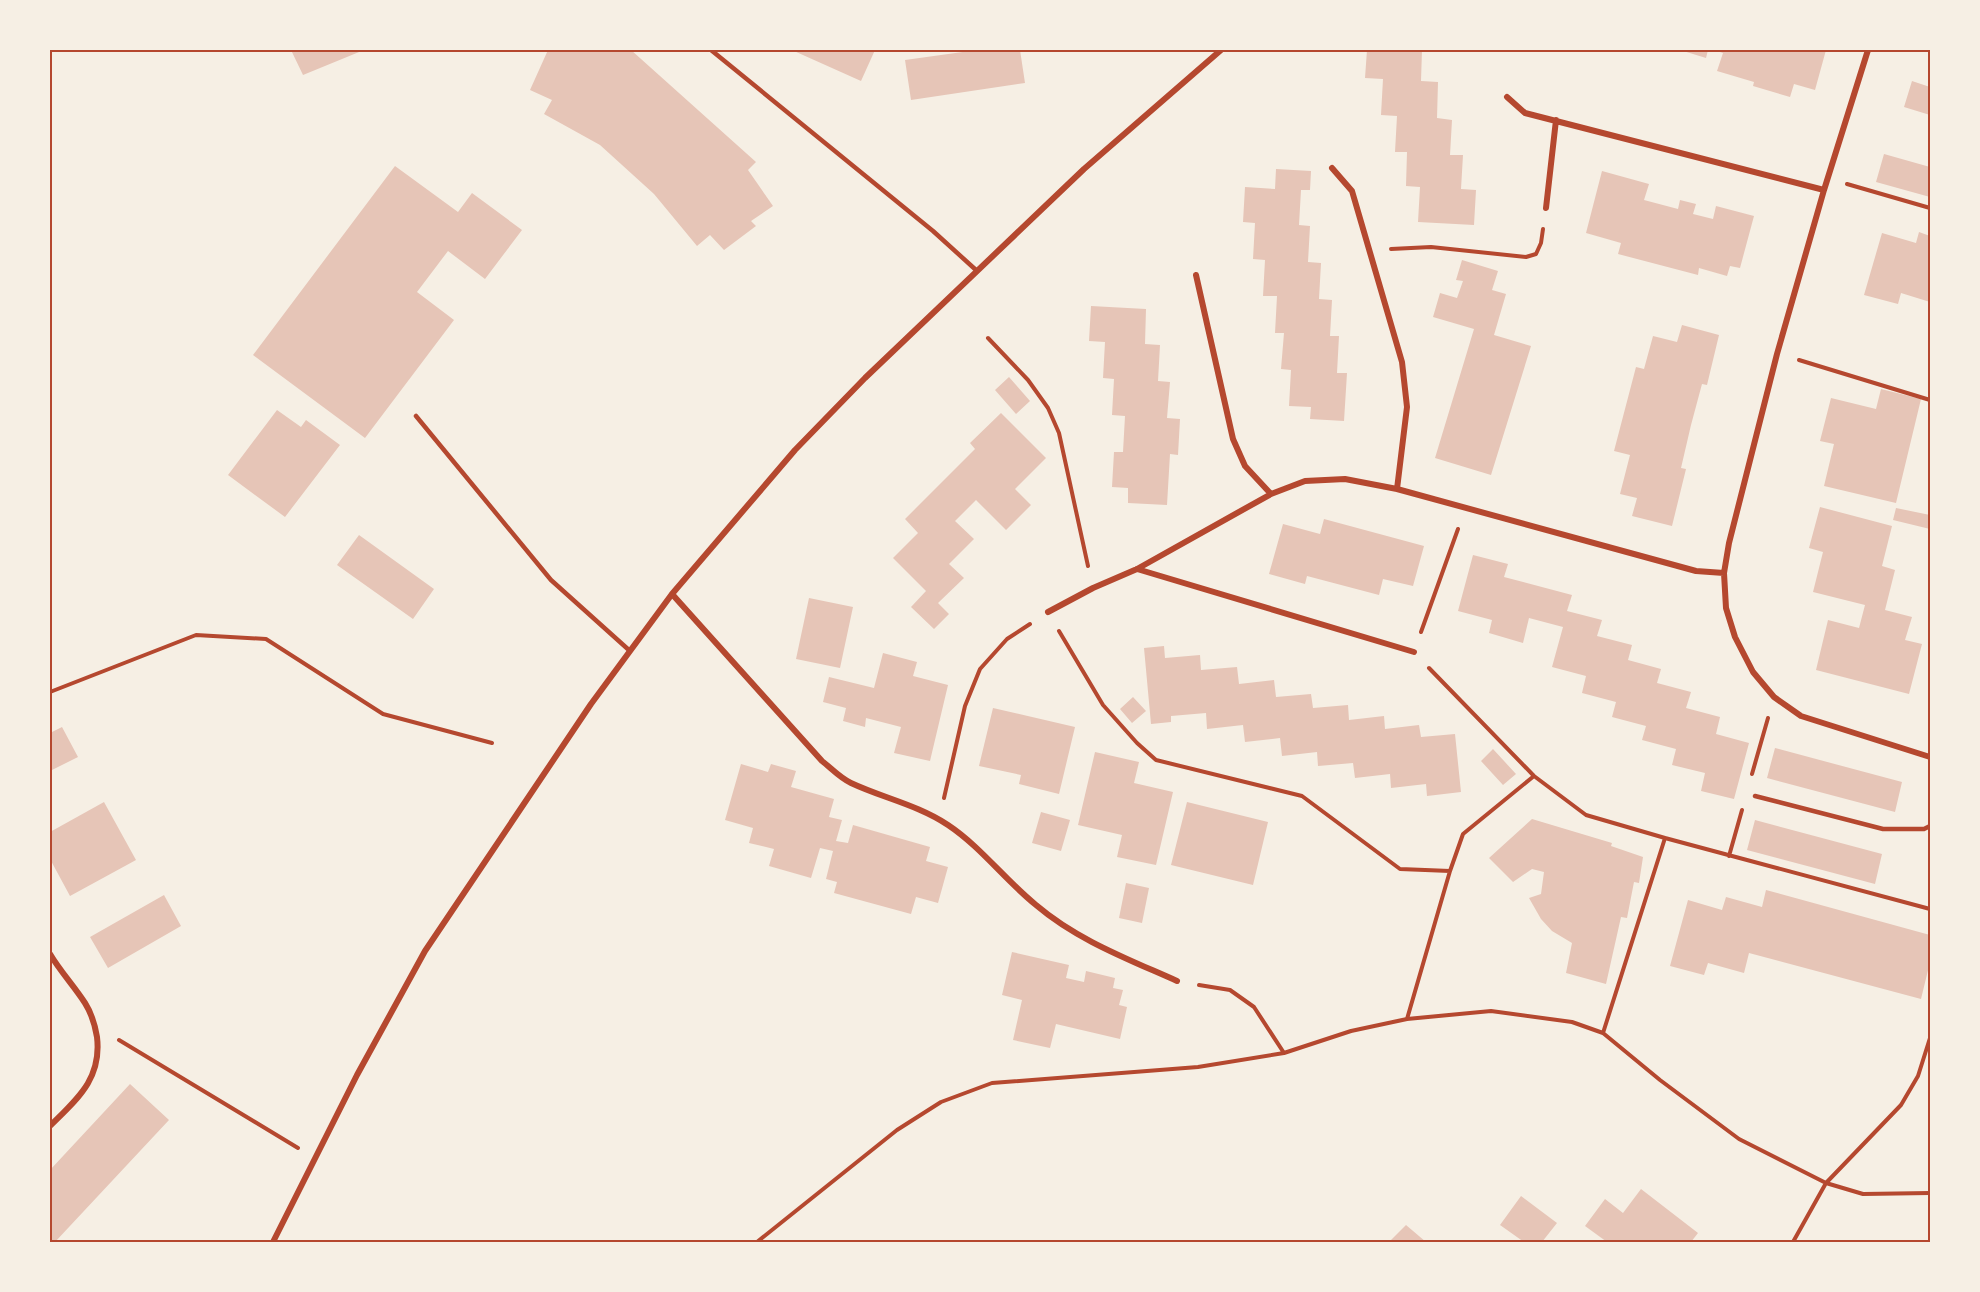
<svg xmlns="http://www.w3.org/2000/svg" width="1980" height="1292" font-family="Bitter,serif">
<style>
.building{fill:#e6c5b7}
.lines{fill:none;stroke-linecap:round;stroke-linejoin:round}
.path{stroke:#b5482f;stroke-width:4}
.service{stroke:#b5482f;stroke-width:4.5}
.minor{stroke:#b5482f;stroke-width:6}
.neatline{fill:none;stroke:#b5482f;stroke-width:2}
</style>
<rect width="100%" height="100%" fill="#f6efe4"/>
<!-- building -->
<path class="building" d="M291 50H364L303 75Z
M548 50H631L756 162 748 170 773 206 751 221 756 226 724 250 710 235 697 246 654 194 600 145 544 114 552 100 530 90Z
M795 50H875L861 81 794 51Z
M977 50H1020L1025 83 911 100 905 60Z
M1367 50H1422L1421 81 1438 82 1437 118 1452 120 1450 155H1463L1461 189 1476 190 1474 225 1418 222 1420 187 1406 186 1407 152H1395L1397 116 1381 115 1383 79 1365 78Z
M1680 50H1708L1706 58Z
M1714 50H1826L1815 90 1794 84 1790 97 1753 86 1754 82 1717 71 1723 53Z
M1912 81 1930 87V115L1904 107Z
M1884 154 1930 167V197L1876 182Z
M395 166 458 212 472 193 522 230 485 279 448 251 417 292 454 320 365 438 253 355Z
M1276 169 1311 171 1310 190H1301L1299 225 1310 226 1308 262 1321 263 1319 299 1332 300 1330 336H1339L1337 373H1347L1344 421 1310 419 1311 407 1289 406 1291 370 1281 369 1284 333H1275L1277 296H1263L1265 260 1253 259 1255 223 1243 222 1245 187 1275 189Z
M1602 171 1649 184 1644 200 1678 209 1680 200 1696 204 1693 214 1713 219 1716 206 1754 216 1740 268 1730 266 1727 276 1699 268 1698 275 1618 254 1621 243 1586 233Z
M1919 232 1930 236V302L1901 293 1898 304 1864 295 1882 233 1916 243Z
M1462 260 1498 271 1492 290 1506 294 1494 335 1531 346 1491 475 1435 458 1474 329 1433 317 1440 293 1457 298 1463 281 1456 280Z
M1091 306 1146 309 1145 344 1160 345 1158 381 1170 382 1167 418 1180 419 1178 455 1170 454 1167 505 1128 503V488L1112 487 1114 452H1123L1125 416 1112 415 1114 379 1103 378 1105 342 1089 341Z
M1682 325 1719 335 1707 385 1702 384 1691 425 1681 468 1686 469 1672 526 1632 516 1637 498 1620 494 1630 455 1614 451 1636 367 1644 369 1653 336 1677 342Z
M1009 377 1030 401 1016 414 995 390Z
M1881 389 1921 399 1896 503 1824 486 1834 444 1820 441 1831 398 1876 409Z
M277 410 301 427 306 420 340 445 285 517 228 475Z
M1001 413 1046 458 1015 489 1031 505 1006 530 976 500 955 521 974 539 949 564 964 578 938 603 949 614 934 629 911 607 926 591 893 558 918 533 905 519 975 449 970 443Z
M1820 507 1892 526 1882 566 1895 570 1885 610 1912 617 1905 640 1922 644 1909 694 1816 670 1828 620 1859 628 1865 605 1813 592 1823 552 1809 548Z
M1896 508 1930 515V529L1893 520Z
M1324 519 1424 546 1413 586 1383 579 1379 595 1307 576 1305 584 1269 574 1283 524 1320 534Z
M359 535 434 589 413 619 337 565Z
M1473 555 1508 564 1504 577 1572 595 1567 611 1602 620 1597 636 1632 645 1628 660 1661 669 1657 683 1691 692 1686 708 1720 717 1716 734 1749 743 1734 799 1701 791 1705 773 1672 765 1676 749 1642 740 1646 726 1612 717 1616 702 1582 693 1586 676 1552 667 1563 627 1529 618 1523 643 1489 633 1492 620 1458 611Z
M809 598 853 607 840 668 796 659Z
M1164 646 1165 658 1200 655 1201 670 1237 667 1239 684 1274 680 1276 697 1311 694 1313 708 1348 705 1349 720 1384 716 1385 729 1419 725 1421 737 1455 734 1461 792 1427 796 1426 784 1391 788 1390 774 1355 778 1353 763 1318 766 1317 752 1282 756 1280 738 1245 742 1243 725 1207 729 1206 713 1171 716V722L1151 724 1144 648Z
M883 653 917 662 913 676 948 685 930 761 894 753 901 727 866 718 865 727 843 721 846 708 823 702 829 677 874 688Z
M1133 697 1146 711 1132 723 1120 709Z
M993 708 1075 727 1059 794 1019 784 1021 775 979 766Z
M62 727 78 757 50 771V733Z
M1775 748 1902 782 1895 812 1767 778Z
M1493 749 1516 774 1503 785 1481 761Z
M1095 752 1139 762 1134 783 1173 792 1156 865 1117 857 1122 835 1078 825Z
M741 764 768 772 771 764 796 771 791 787 834 799 829 817 842 820 836 841 848 843 853 825 930 847 926 861 948 867 938 903 916 897 911 914 834 893 837 882 826 879 833 851 820 848 811 878 769 866 774 849 749 843 753 828 725 820Z
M104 802 136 860 70 896 50 859V832Z
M1187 802 1268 822 1253 885 1171 865Z
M1041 812 1070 820 1061 851 1032 843Z
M1532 819 1612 843 1611 846 1643 857 1639 883 1634 882 1627 918 1621 917 1606 984 1566 973 1572 943 1552 931 1541 919 1529 898 1541 894 1544 872 1532 869 1513 882 1489 858Z
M1755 820 1882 854 1875 884 1747 850Z
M1126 883 1149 888 1142 923 1119 918Z
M1766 890 1930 935V962L1921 999 1749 953 1744 973 1708 963 1704 975 1670 966 1688 900 1722 910 1726 897 1762 907Z
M164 895 181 926 108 968 90 937Z
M1012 952 1069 965 1066 978 1084 982 1086 971 1115 978 1113 988 1123 990 1119 1005 1127 1007 1120 1039 1056 1024 1050 1048 1013 1040 1022 1000 1002 995Z
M130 1084 169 1120 55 1242H50V1170Z
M1641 1189 1698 1233 1691 1242H1607L1585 1226 1605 1199 1623 1213Z
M1521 1196 1557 1223 1542 1242H1524L1500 1225Z
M1406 1225 1426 1242H1389Z"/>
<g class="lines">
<!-- path -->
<path class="path" d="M1847 184 1930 208
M1391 249 1431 247 1526 257 1536 254 1541 243 1543 229
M988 338 1028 380 1048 408 1059 433 1088 566
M1799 360 1930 400
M1059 631 1103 705 1137 743 1156 760 1302 796 1400 869 1450 871
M1421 632 1458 529
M1429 668 1534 776 1586 815 1665 838 1930 909
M50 692 196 635 266 639 383 714 492 743
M1752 774 1768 718
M944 798 965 706 980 669 1007 639 1030 624
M1729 856 1742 810
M1199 985 1230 990 1254 1007 1284 1053 1351 1031 1407 1019 1491 1011 1572 1022 1603 1033 1660 1080 1739 1139 1826 1183 1863 1194 1930 1193
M1407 1019 1450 871 1463 834 1534 776
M1603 1033 1665 838
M119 1040 298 1148
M757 1242 897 1130 941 1102 992 1083 1198 1067 1284 1053
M1793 1242 1826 1183 1901 1105 1918 1076 1930 1038"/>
<!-- service -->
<path class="service" d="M711 50 933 231 976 270
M416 416 551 580 630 651
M1755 796 1883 829H1924L1930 826"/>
<!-- minor -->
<path class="minor" d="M1868 50 1824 190 1777 354 1729 543 1724 573 1726 608 1735 637 1753 672 1774 697 1801 716 1930 757
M1507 97 1525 113 1824 190
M1332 168 1352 191 1402 362 1407 407 1397 489
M1546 208 1556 120
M1196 275 1233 439 1245 466 1271 494
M1137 569 1414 652
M672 594 822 761C831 768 840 778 851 783 883 798 918 805 948 825 981 847 1005 880 1036 905 1077 940 1128 959 1177 981
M1048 612 1093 588 1137 569 1271 494 1305 481 1345 479 1397 489 1696 571 1724 573
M50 954C60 971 74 986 85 1003 92 1014 95 1025 97 1037 102 1079 77 1099 50 1126
M273 1242 357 1075 425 951 591 704 672 594 795 450 865 378 1084 169 1221 50"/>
</g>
<!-- border -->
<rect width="1980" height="1292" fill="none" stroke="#f6efe4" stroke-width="102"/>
<rect x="51" y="51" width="1878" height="1190" class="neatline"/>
</svg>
